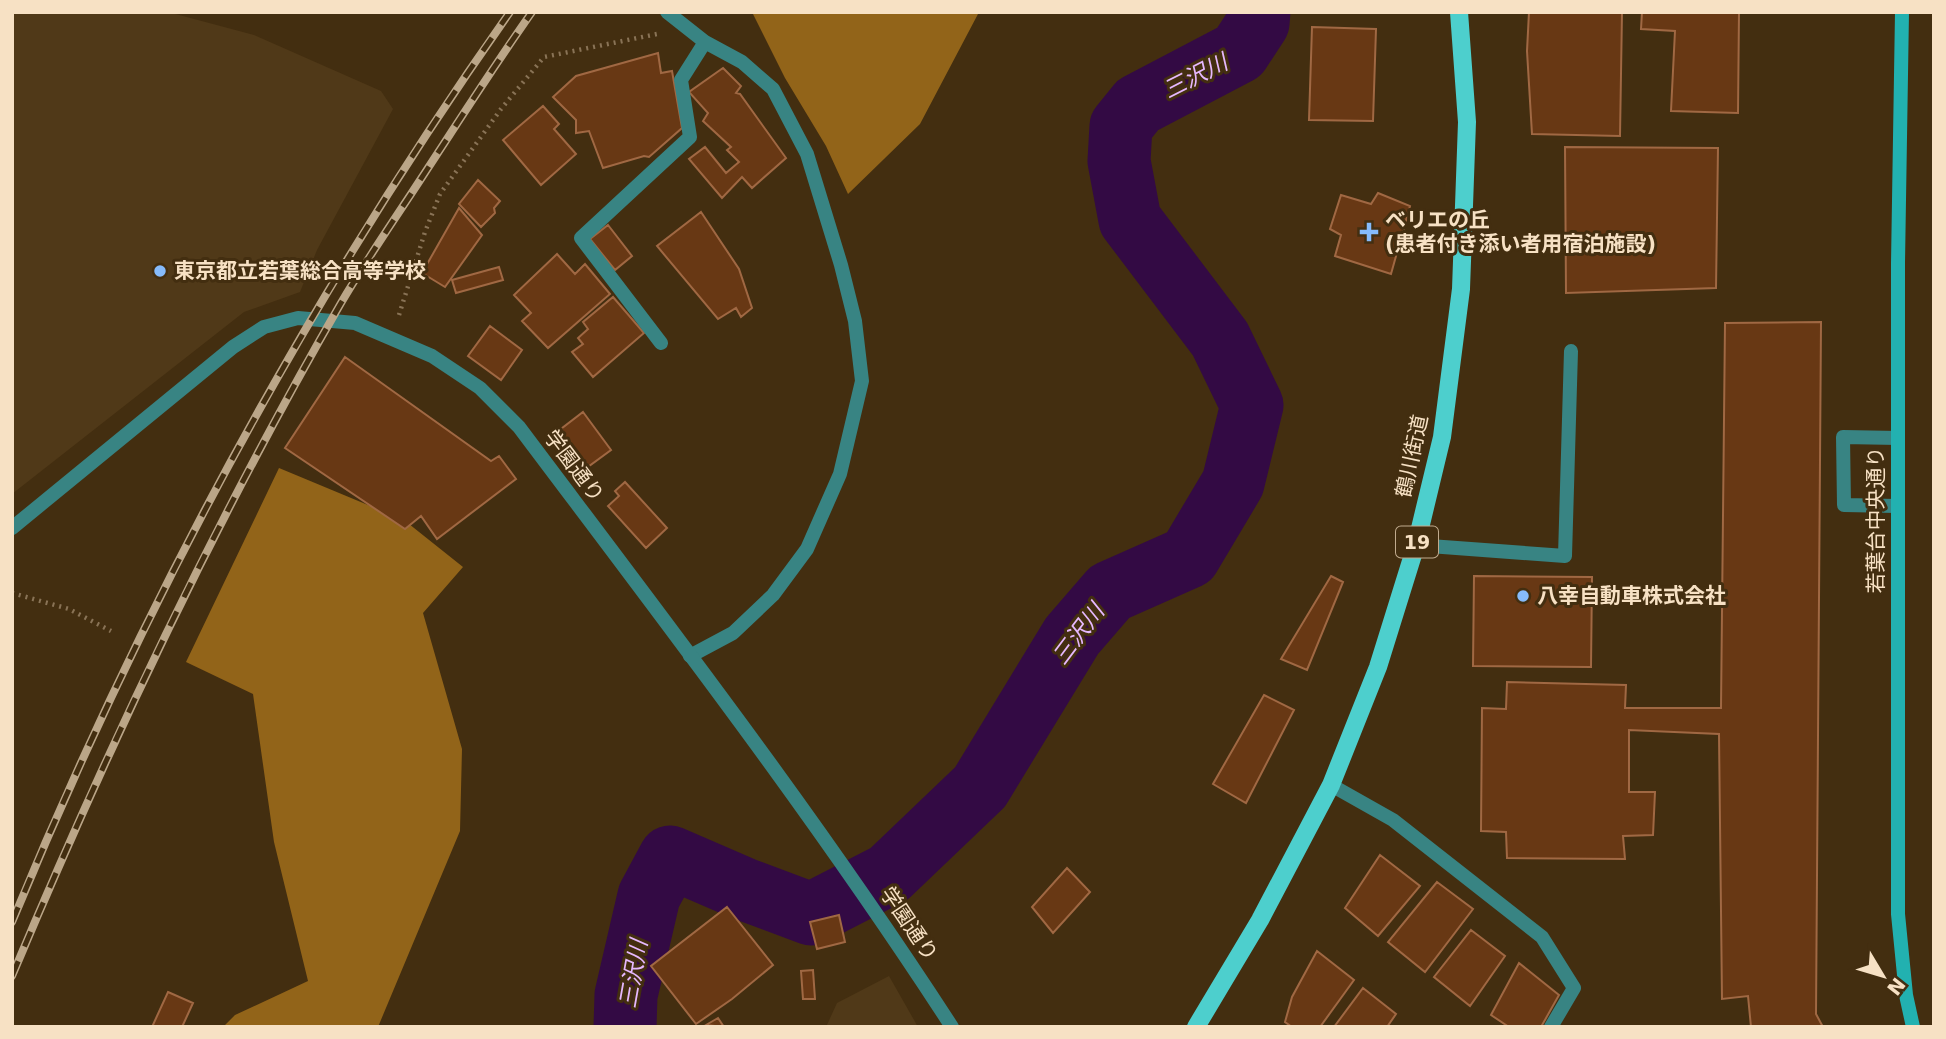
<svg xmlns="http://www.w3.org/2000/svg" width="1946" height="1039" font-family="'DejaVu Sans','Noto Sans JP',sans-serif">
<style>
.built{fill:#503918}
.forest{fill:#926419}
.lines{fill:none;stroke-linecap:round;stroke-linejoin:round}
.river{stroke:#330a44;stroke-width:63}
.building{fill:#683814;stroke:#a06843;stroke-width:2}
.path{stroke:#897356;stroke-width:4.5;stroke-dasharray:2 5;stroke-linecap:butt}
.lane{stroke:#388483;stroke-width:14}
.street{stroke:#388483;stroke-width:14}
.secondary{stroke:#22b1b0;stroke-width:14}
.primary{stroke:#4dcfcd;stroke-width:18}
.rail-casing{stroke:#bba688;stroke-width:8}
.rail{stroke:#432e10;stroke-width:5;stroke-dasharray:16;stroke-linecap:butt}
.poi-dot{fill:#86bbfb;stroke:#432e10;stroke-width:2.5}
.labels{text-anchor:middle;stroke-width:6;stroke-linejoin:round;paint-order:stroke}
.shield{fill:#432e10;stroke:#c1ab8e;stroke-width:2}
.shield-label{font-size:19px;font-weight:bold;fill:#f7e1c4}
.poi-label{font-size:21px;font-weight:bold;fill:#f7e1c4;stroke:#432e10;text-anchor:start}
.street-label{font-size:21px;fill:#f7e1c4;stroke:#432e10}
.water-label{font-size:23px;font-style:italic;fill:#e6b8fe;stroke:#432e10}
</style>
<rect width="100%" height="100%" fill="#432e10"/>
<!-- built -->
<path class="built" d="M12 12H168L254 35 381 91 393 109 317 250 300 292 244 312 12 494Z
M889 976 918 1027H826L837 1003Z"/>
<!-- forest -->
<path class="forest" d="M752 12H977L978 14 920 124 848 194 826 146 785 78Z
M279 468 404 520 463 567 423 613 462 749 460 831 378 1027H223L235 1015 308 981 274 842 253 694 186 662Z"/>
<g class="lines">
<!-- river -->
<path class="river" d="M625 1027 626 995 649 896 670 857 744 889 811 914 889 874 980 787 1072 636 1110 592 1189 557 1233 483 1252 405 1220 339 1130 220 1119 161 1121 126 1138 105 1239 52 1258 23 1259 12"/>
</g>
<!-- building -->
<path class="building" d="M1529 12H1622L1620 136 1532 134 1527 51Z
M1642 12H1739L1738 113 1671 111 1675 31 1641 29Z
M1312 27 1376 29 1373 121 1309 120Z
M658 53 661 73 672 71 682 128 649 157 644 156 603 168 589 131 576 133V120L553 97 576 76Z
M723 68 741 86 736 93 740 94 786 158 752 188 742 177 722 198 689 159 705 147 726 173 739 162 727 150 731 147 703 121 708 113 689 92Z
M543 106 559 124 554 129 576 154 541 185 503 140Z
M1565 147 1718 148 1716 288 1566 293Z
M478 180 500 201 494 208 495 213 481 227 459 204Z
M1378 193 1410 206 1391 274 1335 256 1341 235 1330 229 1341 195 1371 204Z
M459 208 482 235 445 287 422 273Z
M701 212 739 269 752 308 741 317 736 308 718 319 657 246Z
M608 225 632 256 615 270 590 239Z
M557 254 575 274 585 264 610 294 548 348 522 321 531 313 514 295Z
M499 267 503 280 456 293 452 280Z
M613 297 644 333 593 377 572 352 583 344 578 338 588 329 583 322Z
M1821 322 1816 1014 1823 1027H1751L1748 996 1722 999 1719 734 1629 730V792H1655L1653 835 1623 836 1625 859 1507 858 1506 832 1481 831 1482 708 1506 709 1507 682 1626 685 1625 708H1721L1725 323Z
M490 326 522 350 501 380 468 356Z
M345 357 491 461 499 456 516 479 437 539 421 516 405 529 285 448Z
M583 412 611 450 585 469 557 432Z
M625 482 667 528 646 548 608 506 619 496 615 491Z
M1331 576 1343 582 1307 670 1281 659Z
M1474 576 1592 577 1591 667 1473 666Z
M1264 695 1294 710 1246 803 1213 784Z
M1380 855 1420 886 1378 936 1345 908Z
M1067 868 1090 892 1053 933 1032 907Z
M1437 882 1473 909 1425 972 1388 942Z
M727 907 773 965 732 999 696 1024 651 966Z
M839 915 845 942 817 949 810 922Z
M1471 930 1505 956 1470 1006 1434 977Z
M1317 951 1354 980 1320 1027H1292L1285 1022 1292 997Z
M1519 963 1559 995 1541 1027H1509L1491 1015Z
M813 970 815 999H803L801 971Z
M1363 988 1396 1014 1387 1027H1334Z
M168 992 193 1003 182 1027H152Z
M718 1018 724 1027 706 1025Z"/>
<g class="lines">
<!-- path -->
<path class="path" d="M399 315 425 232 440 194 501 109 544 57 657 34
M12 593 69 609 111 631"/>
<!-- lane -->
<path class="lane" d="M661 343 581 238 690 137 681 80 705 42 667 12
M1897 506 1844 505 1843 437 1898 438
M1416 545 1565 556 1571 351
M690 656 733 633 773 595 807 549 840 474 862 381 855 321 841 265 807 154 773 89 742 62 705 42"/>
<!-- street -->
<path class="street" d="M12 528 233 347 264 327 298 318 355 323 432 356 480 388 519 427C667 624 818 820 952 1027
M1331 785 1393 820 1542 937 1574 988 1551 1027"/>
<!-- secondary -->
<path class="secondary" d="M1902 12 1898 263V914L1906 995 1913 1027"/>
<!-- primary -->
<path class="primary" d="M1196 1027 1260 920 1331 785 1378 667 1416 545 1442 437 1461 289 1467 122 1459 12"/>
<defs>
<path id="rail" d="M12 922C144 602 310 295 510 12
M12 976C109 745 216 519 341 303 368 257 399 213 428 168 462 116 496 63 532 12"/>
</defs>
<!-- rail casing -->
<use href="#rail" class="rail-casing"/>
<!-- rail -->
<use href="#rail" class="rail"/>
</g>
<!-- markers -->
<g class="poi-dot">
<path d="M1365.5 221.5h7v7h7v7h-7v7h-7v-7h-7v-7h7z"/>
<circle cx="160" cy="271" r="7"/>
<circle cx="1523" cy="596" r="7"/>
</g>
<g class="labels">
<!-- shield labels -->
<rect class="shield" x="1396" y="526.5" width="42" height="31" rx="5"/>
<g class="shield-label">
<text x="1417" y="549">19</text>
</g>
<!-- poi labels -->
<g class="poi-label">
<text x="1385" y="227">ベリエの丘<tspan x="1385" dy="24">(患者付き添い者用宿泊施設)</tspan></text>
<text x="174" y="278">東京都立若葉総合高等学校</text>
<text x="1537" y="603">八幸自動車株式会社</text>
</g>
<!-- street labels -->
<g class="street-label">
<text transform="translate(1412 456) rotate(-78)" y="7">鶴川街道</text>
<text transform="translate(574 466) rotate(53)" y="7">学園通り</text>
<text transform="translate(1876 520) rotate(-90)" y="7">若葉台中央通り</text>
<text transform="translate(909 924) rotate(56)" y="7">学園通り</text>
</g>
<!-- water labels -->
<g class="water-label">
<text transform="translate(1195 76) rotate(-27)" y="8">三沢川</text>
<text transform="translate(1078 634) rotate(-53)" y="8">三沢川</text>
<text transform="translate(633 974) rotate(-80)" y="8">三沢川</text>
</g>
</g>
<!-- border -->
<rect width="1946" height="1039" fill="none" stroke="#f7e1c4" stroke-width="28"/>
<!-- north arrow -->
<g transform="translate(1883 976) rotate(128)" stroke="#432e10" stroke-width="5" paint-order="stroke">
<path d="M0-5L12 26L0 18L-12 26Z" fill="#f7e1c4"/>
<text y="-10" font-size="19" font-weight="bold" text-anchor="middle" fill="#f7e1c4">N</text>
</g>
</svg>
